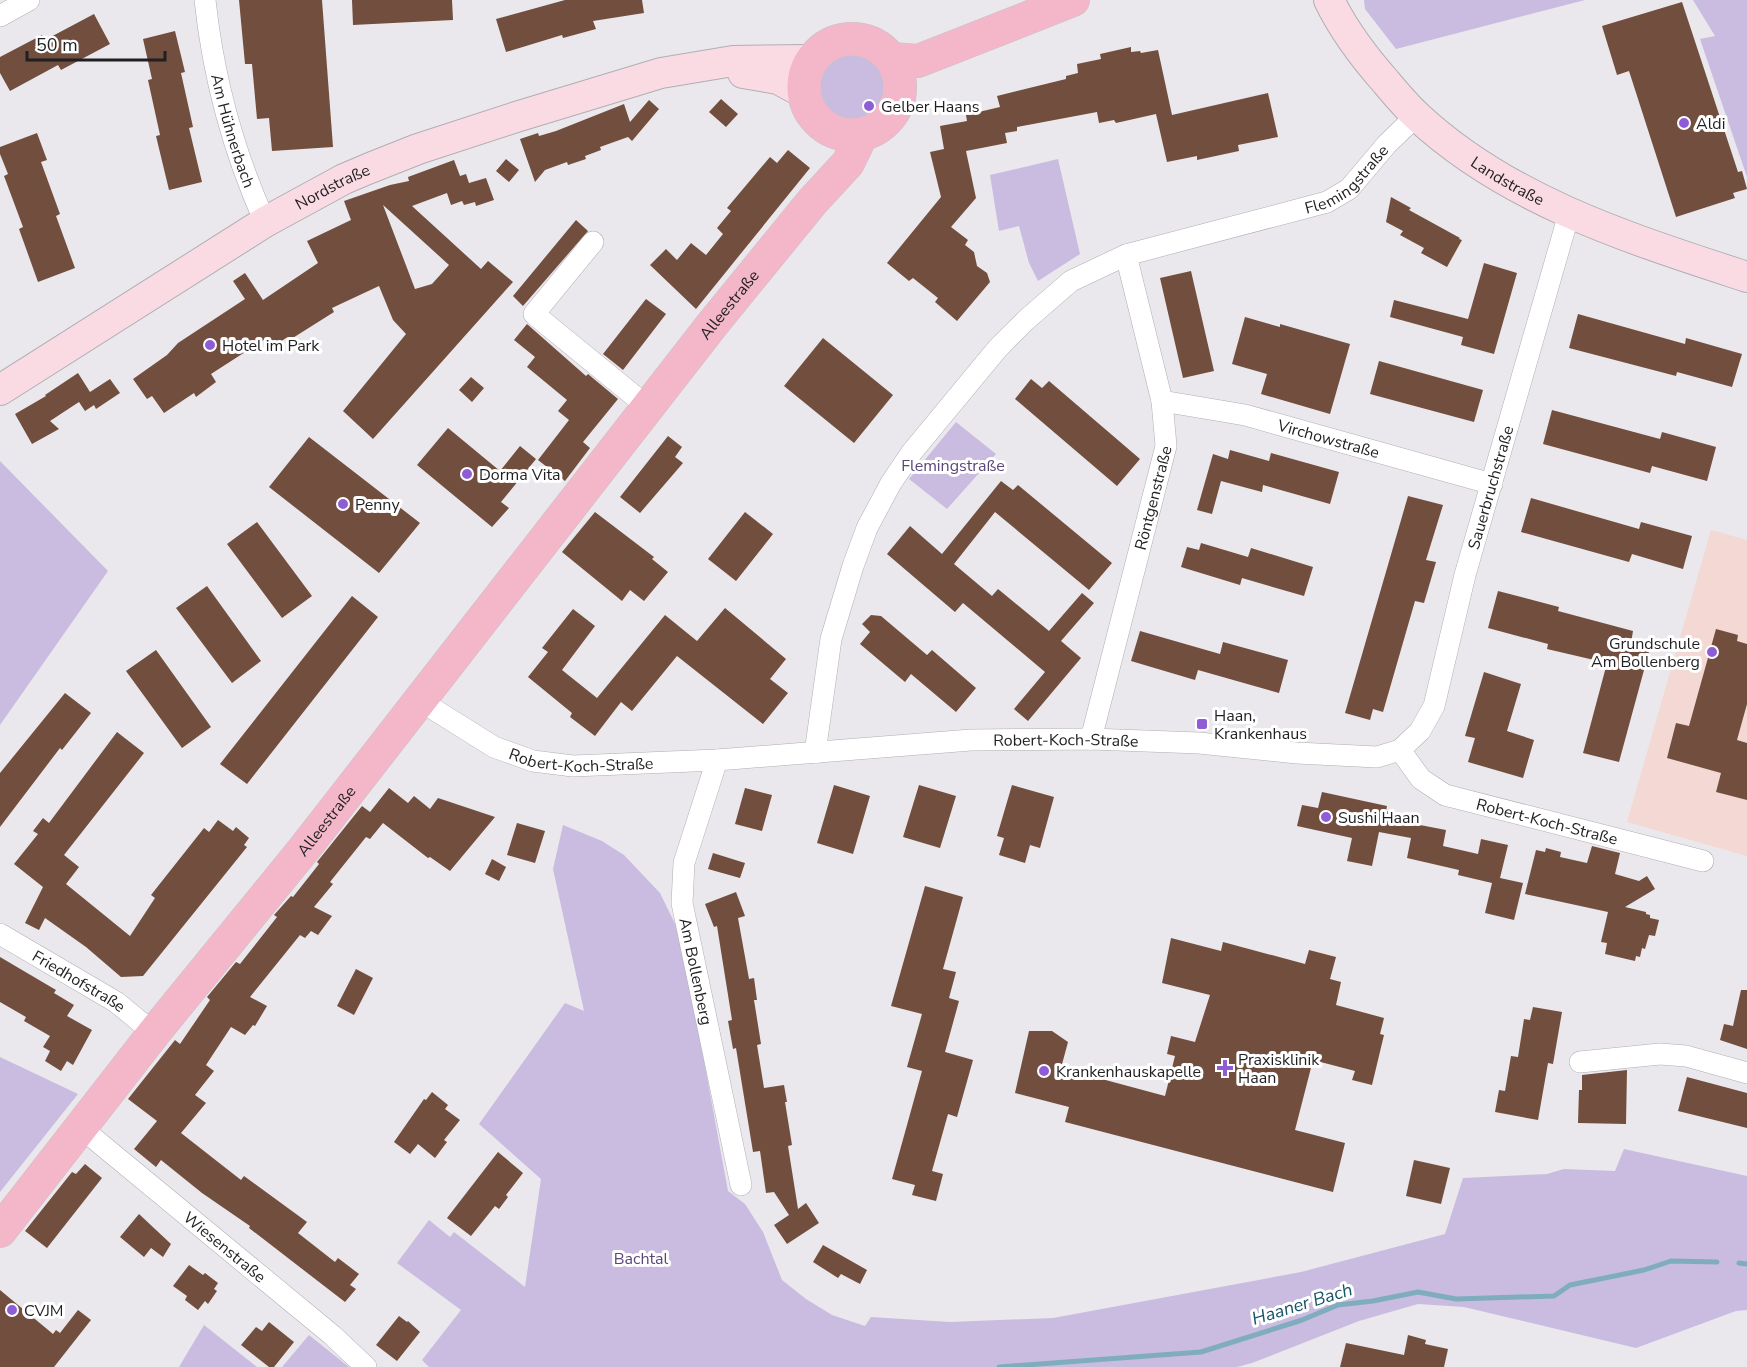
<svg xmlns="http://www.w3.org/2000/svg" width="1747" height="1367" font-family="'Nunito Sans',sans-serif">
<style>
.education{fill:#f3d8d3}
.green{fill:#c9bce0}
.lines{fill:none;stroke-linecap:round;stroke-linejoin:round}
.stream{stroke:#7fadbe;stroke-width:5}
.building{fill:#714e3d;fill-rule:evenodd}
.street-casing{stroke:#b0aeb3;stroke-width:22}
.secondary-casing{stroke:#b0aeb3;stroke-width:32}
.primary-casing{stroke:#c5c5c5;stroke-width:34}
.street{stroke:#fff;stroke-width:21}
.secondary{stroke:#fadbe4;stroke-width:30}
.primary{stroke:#f4b7ca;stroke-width:33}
.poi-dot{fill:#8e5dd6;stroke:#fff;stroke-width:2}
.labels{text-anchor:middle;stroke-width:6;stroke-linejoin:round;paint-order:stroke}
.poi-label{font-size:16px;fill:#201f21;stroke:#fff;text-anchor:start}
.street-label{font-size:16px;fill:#201f21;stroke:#fff}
.park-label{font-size:16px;fill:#5b467a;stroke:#fff}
.water-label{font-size:18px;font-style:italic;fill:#155466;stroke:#fff}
</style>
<rect width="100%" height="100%" fill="#eae8ed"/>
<!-- education -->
<path class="education" d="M1711 530 1747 540V856L1627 822Z"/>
<!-- green -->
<path class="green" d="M1364 0H1585L1396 49 1365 9Z
M1693 0H1747V177L1700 39 1715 36Z
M856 51 877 59 888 78 885 102 869 118 848 123 827 112 816 92 819 69 834 55Z
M1058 159 1080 254 1038 281 1029 263 1019 226 999 231 990 175Z
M956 422 996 454 947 509 909 479Z
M0 461 108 571 0 725Z
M563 825 602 841 624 855 660 893 681 936 728 1191 745 1204 763 1232 782 1280 806 1299 832 1315 865 1326 871 1317 950 1322 1053 1318 1301 1272 1445 1234 1463 1178 1547 1174 1564 1169 1615 1171 1624 1149 1747 1176V1310L1736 1311 1636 1348 1464 1307 1418 1304 1359 1321 1252 1363 1237 1367H429L422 1360 461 1310 397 1263 429 1220 450 1237 454 1232 525 1287 541 1179 479 1124 565 1003 584 1011 553 869Z
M0 1057 78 1094 0 1192Z
M204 1325 257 1367H179Z
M309 1335 349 1367H282Z"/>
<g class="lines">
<!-- stream -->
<path class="stream" d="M1739 1263 1747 1264
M999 1367 1201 1352 1302 1320 1338 1305 1373 1301 1418 1292 1456 1299 1554 1296 1570 1285 1644 1270 1671 1261 1717 1262"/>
</g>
<!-- building -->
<path class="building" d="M239 0H322L333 147 272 151 269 118 257 119 252 64H245Z
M352 0H452L453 20 353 25Z
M565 0H642L644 13 593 21 596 29 563 38 562 35 506 52 496 19Z
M1682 2 1738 172 1742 171 1747 189 1733 193 1735 198 1676 217 1629 71 1617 75 1602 26Z
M94 14 110 44 61 70 58 65 10 91 0 73V57L42 35 45 40Z
M175 31 185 72 181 73 193 127 189 128 202 182 169 190 156 136 160 135 148 80 152 79 143 39Z
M1131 47V52L1140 51 1141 53 1158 50 1172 115 1268 93 1278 137 1238 145 1239 151 1197 160V156L1167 162 1156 114 1116 123 1114 120 1099 123 1097 112 1017 127V131L1005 133 1007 143 966 151 976 198 951 227 968 240 965 245 974 252 977 266 987 273 990 282 957 321 935 302 938 298 913 278 909 281 887 263 941 197 930 152 944 149 940 126 967 121 966 115 1000 107 997 96 1066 79V76L1078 73 1077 64 1101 59 1100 54Z
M721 99 738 114 726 127 709 112Z
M649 100 659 109 632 141 628 137 600 147 601 150 585 156 586 159 568 165 567 162 545 170 535 182 520 139 538 133 539 136 556 131 624 104 630 122Z
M37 133 47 160 41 162 60 214 56 216 75 268 38 282 19 229 23 227 4 176 8 174 0 154V147Z
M788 150 810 168 696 309 650 265 666 249 677 260 691 243 706 255 723 234 717 228 731 211 727 208 770 157 777 163Z
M506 159 519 170 509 182 496 171Z
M454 160 460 176 466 174 469 183 486 178 494 200 476 206 475 202 464 205 462 201 451 205 447 193 412 206 481 269 488 261 513 282 373 439 343 411 406 334 393 320 379 286 332 308 334 312 288 341 286 338 273 347 267 338 211 374 216 382 196 397 194 393 164 413 152 396 147 399 133 379 167 355 178 343 245 299 233 281 245 273 263 300 318 263 307 241 351 220 344 201 390 185 409 181 408 177ZM383 205 449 265 432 284 415 289Z
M1391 197 1411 208 1409 210 1460 238 1459 239 1462 240 1447 267 1421 253 1424 248 1400 235 1403 231 1386 222Z
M576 220 588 231 523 306 513 296Z
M1484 263 1517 273 1494 354 1461 345 1463 337 1390 317 1394 300 1468 319Z
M1191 271 1214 371 1183 378 1160 278Z
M646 299 666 314 623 370 603 354Z
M1578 314 1685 344 1686 338 1742 354 1732 387 1677 372 1676 376 1569 348Z
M1245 317 1280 327V324L1350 344 1330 414 1261 394 1267 374 1232 364Z
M527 324 586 376 588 374 618 399 583 442 590 448 565 481 538 460 569 420 558 411 567 400 527 367 535 357 514 340Z
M823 338 893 395 854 443 784 386Z
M1379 361 1483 390 1474 422 1370 394Z
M78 373 90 392 110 379 120 393 96 409 94 405 85 411 79 402 50 421 59 429 32 444 15 414 46 396 45 395Z
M471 377 484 388 472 402 459 390Z
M1031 379 1042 388 1049 381 1140 459 1117 486 1015 399Z
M1552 410 1660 439 1662 432 1716 447 1707 481 1652 466 1650 473 1543 444Z
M448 428 500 471 520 446 536 459 501 502 509 508 492 527 417 465Z
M668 436 682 447 675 457 683 463 640 513 620 497Z
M309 437 420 523 379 573 269 487Z
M1230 450 1269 461 1271 453 1339 472 1330 504 1263 485 1262 492 1221 481 1212 514 1197 510 1213 454 1228 459Z
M1001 481 1013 490 1018 485 1112 563 1089 590 995 512 954 564 992 596 998 589 1049 631 1082 593 1094 603 1061 641 1081 658 1028 721 1014 709 1045 672 963 603 955 612 887 554 910 526 942 554Z
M1408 496 1443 505 1426 560 1436 562 1424 603 1415 601 1383 712 1373 709 1370 720 1345 713Z
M1531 498 1639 529 1641 522 1692 536 1683 569 1632 554 1629 562 1521 532Z
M595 512 654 557 652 559 668 572 644 601 630 590 622 601 562 552Z
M745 512 773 534 736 581 708 559Z
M257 522 312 596 282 618 227 544Z
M1201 543 1248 557 1251 548 1313 567 1304 596 1242 578 1240 585 1181 567 1187 547 1199 550Z
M207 586 261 661 232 683 176 608Z
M1498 591 1559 607 1558 611 1633 631 1631 643 1650 648 1619 762 1583 753 1607 663 1547 649 1548 644 1488 628Z
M352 596 378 617 247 784 220 764Z
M725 608 786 659 770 679 788 693 763 724 677 656 632 711 621 702 595 736 570 717 572 713 528 677 548 652 542 648 573 609 595 626 562 670 597 698 665 615 697 641Z
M871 615 881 616 927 655 932 650 976 688 956 712 911 674 905 682 860 644 870 632 862 624Z
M1716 629 1738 635 1737 641 1747 644V704L1737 740 1747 743V800L1716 792 1721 773 1667 758 1676 723 1689 726Z
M1140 631 1220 654 1223 642 1288 660 1279 693 1198 670 1195 680 1131 661Z
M156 650 211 727 182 748 126 671Z
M1484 672 1521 684 1507 731 1534 740 1523 778 1468 762 1475 738 1465 736Z
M65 693 91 713 62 750 60 748 0 827V773Z
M117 732 144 753 64 855 79 867 66 884 130 936 155 898 151 895 204 828 209 832 218 820 233 831 236 827 249 838 244 845 247 847 143 976 121 977 86 947 45 918 39 930 25 923 43 887 14 864 38 834 33 831 43 818 49 823Z
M834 785 870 796 853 854 817 843Z
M919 785 956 796 940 848 903 837Z
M1012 785 1054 797 1040 848 1030 845 1025 863 999 855 1004 838 997 836Z
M389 788 408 803 414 796 430 809 438 798 495 817 450 871 430 857 428 858 383 823 370 839 366 837 330 882 333 884 314 907 332 916 318 935 311 931 305 938 300 935 250 997 267 1006 255 1026 253 1025 245 1035 231 1027 206 1065 214 1071 195 1095 206 1103 181 1133 241 1180 244 1176 307 1222 298 1233 335 1262 338 1258 359 1274 350 1285 356 1289 345 1302 249 1228 250 1226 202 1193 161 1160 156 1167 134 1149 157 1121 128 1099 175 1040 180 1044 210 1000 207 997 236 962 240 964 277 917 274 915 291 896 293 897 319 864 317 862 362 806 370 812Z
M745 788 772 795 762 831 735 824Z
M1322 792 1387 806 1386 811 1421 819 1420 825 1446 830 1443 846 1478 854 1481 839 1508 845 1500 878 1523 883 1514 920 1485 913 1492 883 1458 875 1459 870 1407 858 1411 838 1379 832 1372 866 1347 861 1352 838 1297 826 1302 805 1318 808Z
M517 823 545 831 535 863 507 855Z
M1592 846 1620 853 1615 874 1639 881 1647 876 1655 889 1625 907 1646 912V914L1650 915V918L1659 920 1655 936 1649 935 1645 949 1642 948 1640 957 1636 956 1635 961 1605 954 1607 943 1601 942 1608 912 1525 894 1536 850 1545 852 1546 848 1561 852 1560 857 1587 863Z
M713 853 745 863 740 878 708 869Z
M492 859 506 867 499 881 485 874Z
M925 886 963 897 943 969 956 972 949 998 959 1001 945 1052 973 1060 957 1117 948 1114 932 1171 943 1174 936 1201 912 1195 915 1185 892 1179 922 1071 907 1067 922 1014 891 1006Z
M736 892 745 916 738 918 749 979 754 978 757 1000H754L761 1044 757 1045 764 1088 784 1085 787 1102H785L792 1145 788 1146 798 1209 806 1203 819 1223 787 1244 774 1225 789 1215 774 1192 766 1193 760 1151 753 1152 736 1048 733 1049 728 1021 732 1020 717 926 714 927 705 904Z
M1171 938 1221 951 1223 942 1305 964 1309 950 1336 957 1330 979 1341 982 1336 1005 1384 1018 1380 1034 1384 1035 1372 1085 1352 1080 1355 1071 1313 1060 1295 1130 1345 1143 1333 1192 1065 1122 1069 1107 1015 1093 1029 1031H1052L1068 1042 1061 1068 1165 1096 1175 1056 1167 1054 1171 1036 1195 1042 1210 995 1162 983Z
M0 957 56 990 54 993 74 1005 67 1016 92 1030 73 1065 67 1061 61 1071 45 1061 50 1051 43 1047 50 1036 24 1021 26 1017 0 1002Z
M356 969 373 978 354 1015 337 1006Z
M1741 990H1747V1049L1720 1040 1724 1024 1733 1026Z
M1533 1007 1562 1012 1553 1064 1548 1063 1538 1120 1495 1112 1499 1090 1505 1091 1511 1056 1518 1057 1524 1019 1530 1020Z
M1627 1070 1626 1124 1578 1123 1579 1090H1582V1075Z
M1687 1077 1747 1093V1128L1678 1111Z
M432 1092 448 1105 445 1109 460 1120 444 1140 447 1142 435 1158 418 1144 410 1154 394 1142 424 1099 426 1100Z
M498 1152 523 1173 506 1195 508 1197 499 1209 495 1206 471 1236 447 1218Z
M1414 1160 1450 1168 1441 1204 1406 1196Z
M85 1164 102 1178 47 1248 25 1231 72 1172 76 1174Z
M139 1214 171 1244 163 1257 151 1248 144 1257 120 1237Z
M823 1245 867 1270 860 1284 841 1274 838 1278 813 1262Z
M189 1265 203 1275 205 1273 218 1283 214 1289 217 1291 208 1304 205 1301 198 1310 185 1300 187 1296 173 1286Z
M0 1290 53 1334 56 1330 60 1333 78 1310 91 1320 54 1367H0Z
M399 1316 407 1322 408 1321 420 1332 397 1361 376 1345Z
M269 1322 294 1342 274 1367H269L241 1345 256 1327 262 1331Z
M1408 1335 1426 1340 1425 1344 1448 1349 1444 1367H1340L1346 1343 1404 1355Z"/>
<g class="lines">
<defs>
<g id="street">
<path id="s1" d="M205 0C213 75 234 153 265 222"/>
<path d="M0 16 29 0"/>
<path d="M593 242 534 314 649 408"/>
<path id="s2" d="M1162 401 1245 415 1492 484"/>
<path id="s3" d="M419 700 494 747 533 761 573 766 717 760 971 740 1091 739 1199 743 1297 753 1377 757 1400 750 1420 731 1434 706 1465 575 1569 214"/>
<path id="s4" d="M1091 739 1166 446 1162 401 1126 255"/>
<path id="s5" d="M1400 750 1421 779 1445 795 1703 861"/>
<path id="s6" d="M815 753 831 639 853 566 867 528 891 483 912 452 998 348 1026 320 1071 281 1126 255 1327 202 1349 189 1387 144 1416 116"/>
<path id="s7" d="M717 760 684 863 682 903 741 1185"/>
<path id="s8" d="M0 934 116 1002 154 1033"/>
<path d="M1580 1062 1660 1054 1686 1056 1747 1073"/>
<path id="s9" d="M80 1127 332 1335 366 1367"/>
</g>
<g id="secondary">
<path id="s10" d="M1329 0C1344 31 1363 56 1386 82 1396 94 1406 106 1417 116 1508 201 1631 239 1747 277"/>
<path d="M743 73 778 79 804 93"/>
<path id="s11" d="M0 390 265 222 344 179 370 168 418 149 516 117 661 73 733 61 810 60"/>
</g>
<g id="primary">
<circle cx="852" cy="87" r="48"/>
<path d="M892 59 918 61 1073 0"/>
<path id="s12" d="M0 1231 154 1033 304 849 711 326 812 202 848 163 861 136"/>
</g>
</defs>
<!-- street casing -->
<use href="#street" class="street-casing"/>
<!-- secondary casing -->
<use href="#secondary" class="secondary-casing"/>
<!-- primary casing -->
<use href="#primary" class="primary-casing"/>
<!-- street -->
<use href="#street" class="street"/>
<!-- secondary -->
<use href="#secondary" class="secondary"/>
<!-- primary -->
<use href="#primary" class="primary"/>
</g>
<!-- markers -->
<g class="poi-dot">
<circle cx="869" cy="106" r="6"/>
<circle cx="1684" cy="123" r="6"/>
<circle cx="210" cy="345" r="6"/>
<circle cx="467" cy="474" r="6"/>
<circle cx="343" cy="504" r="6"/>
<circle cx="1712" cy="652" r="6"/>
<rect x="1196" y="718" width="12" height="12" rx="3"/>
<circle cx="1326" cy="817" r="6"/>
<path d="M1222 1059h6v6h6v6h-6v6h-6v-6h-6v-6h6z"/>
<circle cx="1044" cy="1071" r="6"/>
<circle cx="12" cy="1310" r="6"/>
</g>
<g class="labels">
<!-- poi labels -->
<g class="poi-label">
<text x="881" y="112">Gelber Haans</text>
<text x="1696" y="129">Aldi</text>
<text x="222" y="351">Hotel im Park</text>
<text x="479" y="480">Dorma Vita</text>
<text x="355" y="510">Penny</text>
<text x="1700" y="649" text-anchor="end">Grundschule<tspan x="1700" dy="18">Am Bollenberg</tspan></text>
<text x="1214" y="721">Haan,<tspan x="1214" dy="18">Krankenhaus</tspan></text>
<text x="1338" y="823">Sushi Haan</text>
<text x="1238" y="1065">Praxisklinik<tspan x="1238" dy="18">Haan</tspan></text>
<text x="1056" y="1077">Krankenhauskapelle</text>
<text x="24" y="1316">CVJM</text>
</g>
<!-- street labels -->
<g class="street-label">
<text dy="6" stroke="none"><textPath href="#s1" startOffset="134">Am Hühnerbach</textPath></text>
<text dy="6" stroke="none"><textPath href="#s6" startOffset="852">Flemingstraße</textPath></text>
<text dy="6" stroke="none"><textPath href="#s10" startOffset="258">Landstraße</textPath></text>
<text dy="6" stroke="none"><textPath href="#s11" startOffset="390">Nordstraße</textPath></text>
<text dy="6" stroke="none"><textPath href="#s12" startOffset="1179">Alleestraße</textPath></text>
<text dy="6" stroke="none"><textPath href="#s2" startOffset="171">Virchowstraße</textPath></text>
<text dy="6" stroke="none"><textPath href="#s3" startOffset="1282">Sauerbruchstraße</textPath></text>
<text dy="6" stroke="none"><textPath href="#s4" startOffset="249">Röntgenstraße</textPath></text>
<text dy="6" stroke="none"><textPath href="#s3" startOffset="664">Robert-Koch-Straße</textPath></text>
<text dy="6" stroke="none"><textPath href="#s3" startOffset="178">Robert-Koch-Straße</textPath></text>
<text dy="6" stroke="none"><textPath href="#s12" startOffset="524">Alleestraße</textPath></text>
<text dy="6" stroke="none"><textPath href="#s5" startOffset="170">Robert-Koch-Straße</textPath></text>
<text dy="6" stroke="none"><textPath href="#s7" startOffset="218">Am Bollenberg</textPath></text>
<text dy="6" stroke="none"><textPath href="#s8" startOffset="92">Friedhofstraße</textPath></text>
<text dy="6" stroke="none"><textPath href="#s9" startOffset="188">Wiesenstraße</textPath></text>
</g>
<!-- park labels -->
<g class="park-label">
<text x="953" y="471">Flemingstraße</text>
<text x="641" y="1264">Bachtal</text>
</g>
<!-- water labels -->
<g class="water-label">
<text transform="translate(1302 1304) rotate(-17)" y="6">Haaner Bach</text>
</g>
</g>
<!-- scale -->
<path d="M27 51v9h138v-9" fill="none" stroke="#201f21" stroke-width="3"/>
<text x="36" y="51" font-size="18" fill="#201f21" stroke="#ffffff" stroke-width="4.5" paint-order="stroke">50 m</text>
</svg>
